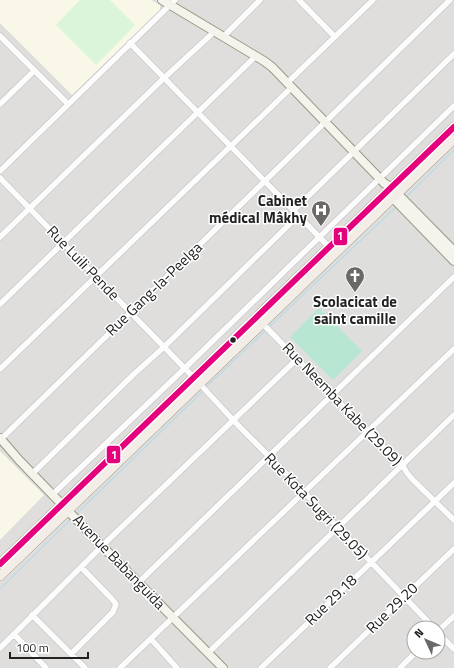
<svg xmlns="http://www.w3.org/2000/svg" width="454" height="668" font-family="'Titillium Web',sans-serif">
<style>
.residential{fill:#dfdedc;fill-rule:evenodd}
.education{fill:#f8f7e8}
.religious{fill:#dededc}
.park{fill:#daf5da}
.pitch{fill:#b7e6d2}
.parking{fill:#e0dfde}
.lines{fill:none;stroke-linecap:round;stroke-linejoin:round}
.stream{stroke:#bfdbe3;stroke-width:1.5}
.street-casing{stroke:#c9c8c7;stroke-width:7}
.secondary-casing{stroke:#999a82;stroke-width:10}
.primary-casing{stroke:#a79c86;stroke-width:10}
.street{stroke:#fdfcfc;stroke-width:5.5}
.secondary{stroke:#f4f4ed;stroke-width:8}
.primary{stroke:#f3ede7;stroke-width:9}
.bus-1-casing{stroke:#fff;stroke-width:9}
.bus-1{stroke:#e5007d;stroke-width:6}
.bus-dot{fill:#222;stroke:#fff;stroke-width:1.5}
.labels{text-anchor:middle;stroke-width:3;stroke-linejoin:round;paint-order:stroke}
.poi-label{font-size:15px;font-weight:bold;fill:#222;stroke:#fff;text-anchor:end}
.street-label{font-size:15px;fill:#222;stroke:#fff}
.line-badge{stroke:#fff;stroke-width:1.5}
.badge-label{font-size:11px;text-anchor:middle;font-weight:bold;fill:#fff}
</style>
<rect width="100%" height="100%" fill="#f0eeeb"/>
<!-- residential -->
<path class="residential" d="M0 0H454V668H0ZM414 628H438V652H414Z"/>
<!-- education -->
<path class="education" d="M0 0H151L160 5V10L72 95 0 23Z
M0 451 44 495 0 540Z"/>
<!-- religious -->
<path class="religious" d="M395 222H407L451 268V274L338 384H330L286 339 288 336 285 333 286 329Z"/>
<!-- park -->
<path class="park" d="M80 0H110L135 25 96 65 56 25Z"/>
<!-- pitch -->
<path class="pitch" d="M319 308 362 351 333 380 290 337Z"/>
<!-- parking -->
<path class="parking" d="M77 525 130 580 128 584 80 536 73 534 67 537 63 535Z"/>
<g class="lines">
<!-- stream -->
<path class="stream" d="M405 198 454 150
M269 327 397 206
M205 388 266 330
M75 515 203 391
M0 589 71 519"/>
<defs>
<path id="street" d="M299 0 335 37
M0 36 68 104
M223 37 260 0
M130 43 329 247
M288 82 373 0
M0 104 34 71
M0 171 175 0
M0 178 199 383 234 421 304 492 434 628
M293 211 454 54
M0 237 164 78 214 32
M0 304 256 56
M262 323 380 444 389 453 399 459 407 473 413 480 454 520
M0 369 292 87
M0 440 450 0
M33 473 134 374 164 347 298 216
M53 494 185 368 454 106
M139 582 454 277
M32 615 85 668
M438 631 454 616
M438 633 454 649
M14 634 46 668
M151 639 177 668
M0 648 102 546 297 359
M208 653 454 415
M71 654 113 612 116 604 111 598 81 567
M120 668 454 349
M261 668 454 483
M330 668 454 549
M400 668 416 652"/>
<path id="secondary" d="M162 0 264 61 272 67 384 183 392 188 454 251
M389 194 454 261
M0 438 19 460 102 546 223 668"/>
<path id="primary" d="M0 564 454 127
M0 576 454 139"/>
</defs>
<!-- street casing -->
<use href="#street" class="street-casing"/>
<!-- secondary casing -->
<use href="#secondary" class="secondary-casing"/>
<!-- primary casing -->
<use href="#primary" class="primary-casing"/>
<!-- street -->
<use href="#street" class="street"/>
<!-- secondary -->
<use href="#secondary" class="secondary"/>
<!-- primary -->
<use href="#primary" class="primary"/>
<defs>
<path id="bus-1" d="M0 564 454 127"/>
</defs>
<!-- bus-1 casing -->
<use href="#bus-1" class="bus-1-casing"/>
<!-- bus-1 -->
<use href="#bus-1" class="bus-1"/>
</g>
<!-- icons -->
<defs>
<symbol id="hospital-pin" viewBox="-11 -11 22 30"><path d="M0 17L-7.5 6A9.5 9.5 0 1 1 7.5 6Z" fill="#6a6968" stroke="#fff"/><path d="M-5-5h3v3.5h4V-5h3V5h-3V1.5h-4V5h-3Z" fill="#fff"/></symbol>
<symbol id="church-pin" viewBox="-11 -11 22 30"><path d="M0 17L-7.5 6A9.5 9.5 0 1 1 7.5 6Z" fill="#6a6968" stroke="#fff"/><path d="M-1.2-6h2.4v3.5h3.3v2.4h-3.3V6h-2.4V-.1h-3.3v-2.4h3.3Z" fill="#fff"/></symbol>
</defs>
<g fill-rule="evenodd">
<use href="#hospital-pin" x="310" y="199" width="22" height="30"/>
<use href="#church-pin" x="344" y="265" width="22" height="30"/>
</g>
<!-- markers -->
<circle class="bus-dot" cx="233" cy="340" r="3.5"/>
<g class="labels">
<!-- poi labels -->
<g class="poi-label">
<text x="307" y="206">Cabinet<tspan x="307" dy="17">médical Mâkhy</tspan></text>
<text x="355" y="307" text-anchor="middle">Scolacicat de<tspan x="355" dy="17">saint camille</tspan></text>
</g>
<!-- street labels -->
<g class="street-label">
<text transform="translate(83 263) rotate(46)" y="5">Rue Luili Pende</text>
<text transform="translate(154 289) rotate(-44)" y="5">Rue Gang-la-Peelga</text>
<text transform="translate(342 404) rotate(46)" y="5">Rue Neemba Kabe (29.09)</text>
<text transform="translate(316 506) rotate(46)" y="5">Rue Kota Sugri (29.05)</text>
<text transform="translate(119 562) rotate(46)" y="5">Avenue Babanguida</text>
<text transform="translate(331 600) rotate(-44)" y="5">Rue 29.18</text>
<text transform="translate(392 608) rotate(-44)" y="5">Rue 29.20</text>
</g>
</g>
<g class="line-badge">
<rect x="333" y="227" width="15" height="19" rx="4" fill="#e5007d"/>
<rect x="106" y="445" width="15" height="19" rx="4" fill="#e5007d"/>
</g>
<g class="badge-label">
<text x="340" y="240">1</text>
<text x="114" y="459">1</text>
</g>
<!-- north arrow -->
<g transform="translate(426 640) rotate(314)"><circle r="19" fill="#ffffff" stroke="#a7a7a7"/>
<path d="M0-3L7 15L0 10L-7 15Z" fill="#6a6968"/>
<text y="-6" font-size="11" font-weight="bold" text-anchor="middle" fill="#222222">N</text>
</g>
<!-- scale -->
<path d="M10 652v6h78v-6" fill="none" stroke="#222222" stroke-width="2"/>
<text x="16" y="652" font-size="12" fill="#222222" stroke="#ffffff" stroke-width="3" paint-order="stroke">100 m</text>
</svg>
